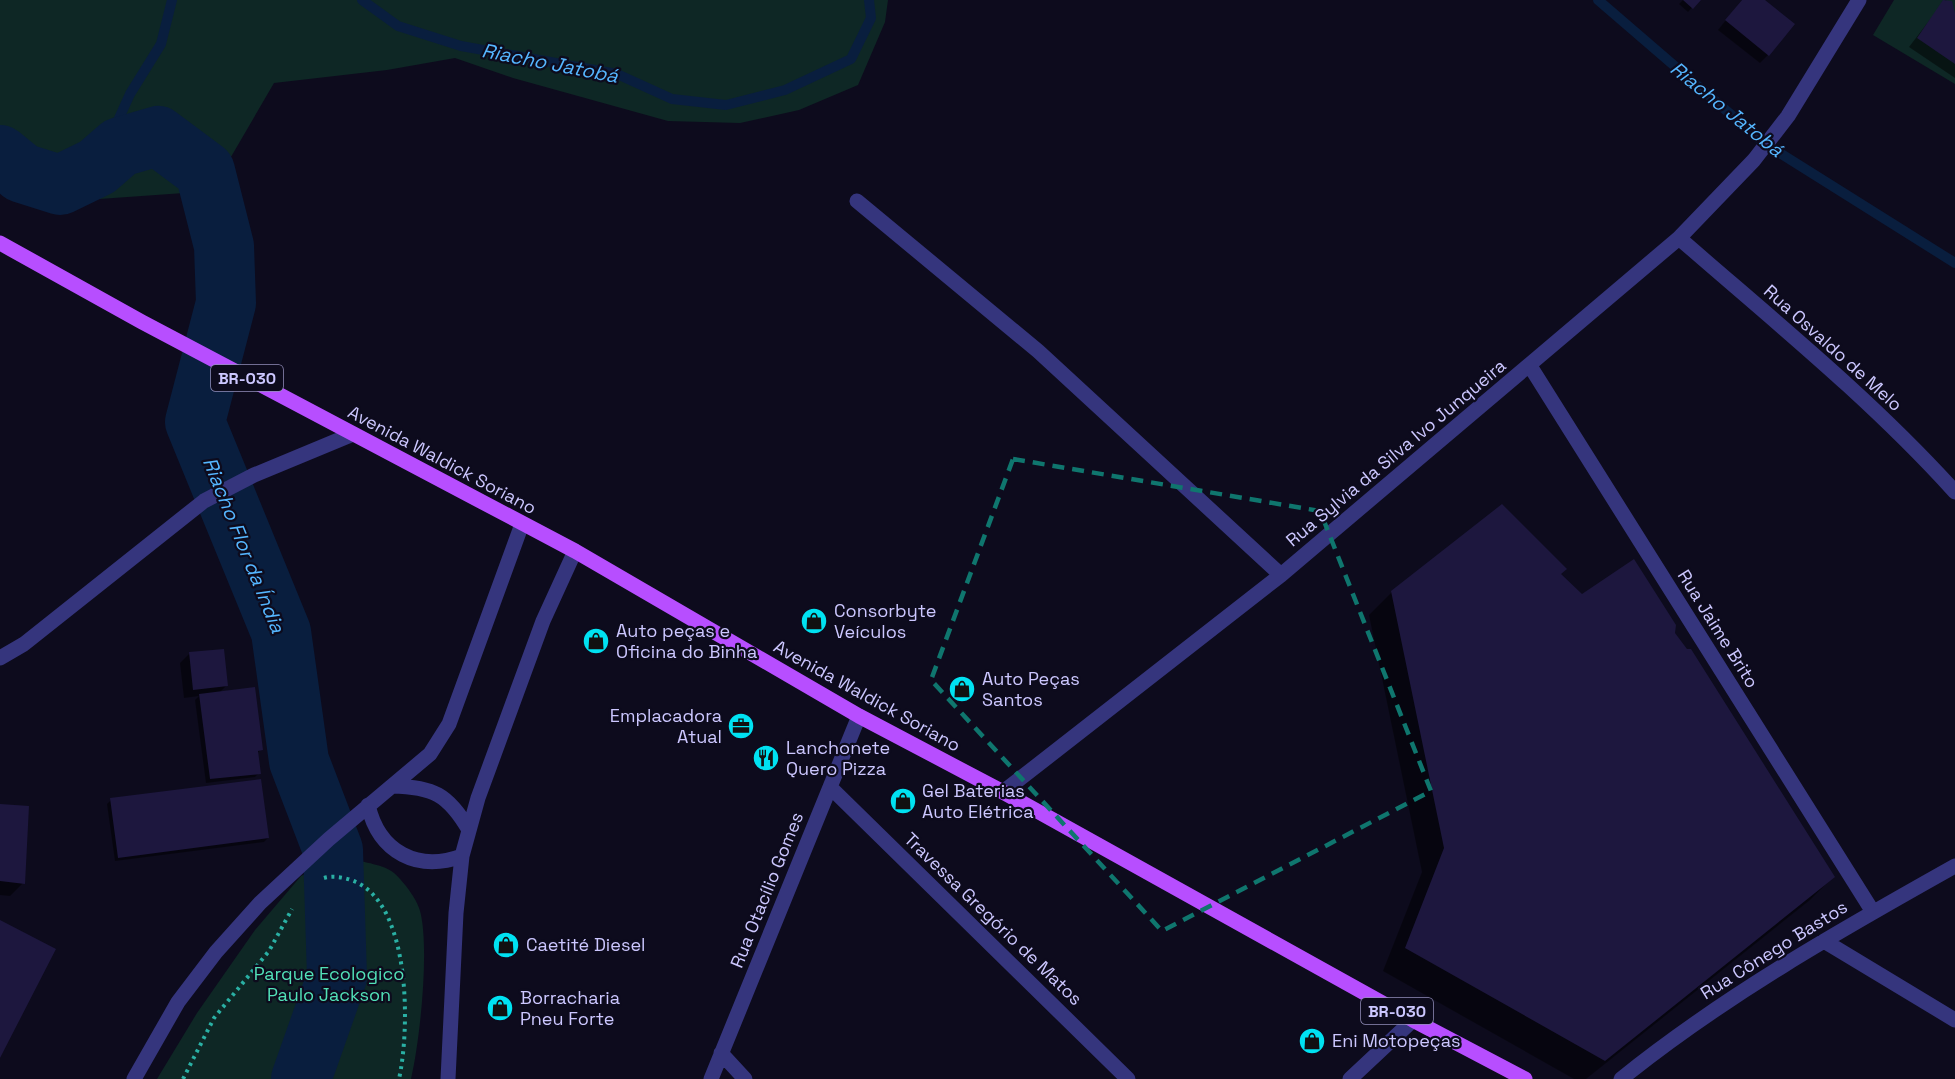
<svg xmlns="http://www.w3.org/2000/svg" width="1955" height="1079" font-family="'Space Grotesk',sans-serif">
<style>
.green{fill:#0e2725}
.shadow{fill:#0007}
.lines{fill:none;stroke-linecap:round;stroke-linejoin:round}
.stream{stroke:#091e3e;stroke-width:10}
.river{stroke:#091e3e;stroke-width:60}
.building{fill:#1d173e}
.path{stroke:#2ab0a4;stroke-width:4;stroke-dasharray:3 4.5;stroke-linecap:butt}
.minor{stroke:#35357d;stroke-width:15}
.major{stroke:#b74eff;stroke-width:15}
.marked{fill:none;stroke:#0f766e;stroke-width:4.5;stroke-dasharray:12 8;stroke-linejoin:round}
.labels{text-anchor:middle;stroke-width:4.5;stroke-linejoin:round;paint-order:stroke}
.shield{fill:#0d0b1d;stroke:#938fbb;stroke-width:1.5}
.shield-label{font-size:16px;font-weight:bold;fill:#ccc7ff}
.street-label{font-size:18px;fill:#ccc7ff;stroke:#0d0b1d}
.poi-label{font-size:18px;fill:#ccc7ff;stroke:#0d0b1d;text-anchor:start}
.park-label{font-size:18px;fill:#52e1b8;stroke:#0d0b1d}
.water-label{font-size:20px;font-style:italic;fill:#55b6ff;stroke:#0d0b1d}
</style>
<rect width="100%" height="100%" fill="#0d0b1d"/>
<!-- green -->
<path class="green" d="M0 0H888L885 22 858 85 799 110 740 123 668 121 513 78 455 58 387 70 274 83 228 162 184 193 71 201 22 181 0 158Z
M1894 0H1955V84L1873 35Z
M351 859C363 862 385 865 394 873 404 882 419 901 421 915 429 954 420 1040 411 1079H157L197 1013 255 930 301 876 326 864Z"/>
<!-- shadow -->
<path class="shadow" d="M1683 0H1699L1688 12 1679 4Z
M1742 0H1763L1768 55 1760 63 1718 30Z
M1945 0 1950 2 1955 16V78L1909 47Z
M1560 574 1582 596 1673 633 1833 877 1810 900 1586 1079H1574L1383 971 1422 872 1369 615 1392 592Z
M189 654 226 686 219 693 261 749 257 754 259 773 255 777 206 783 195 700 199 696 184 698 180 663Z
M111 800 268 838 264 842 115 861 107 804Z
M0 806 23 883 10 896 0 895Z"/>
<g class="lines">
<!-- stream -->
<path class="stream" d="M362 0 398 26 461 46 617 74 672 99 726 105 785 90 851 59 871 18 869 0
M1598 0 1764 143 1955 263
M97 167 130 94 161 44 172 0"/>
<!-- river -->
<path class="river" d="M0 155 22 173 60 185 97 167 120 147 158 136 205 171 224 246 226 303 195 422 281 632 299 761 333 850 337 977 301 1079"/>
</g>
<!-- building -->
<path class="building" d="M1683 0H1701L1693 9Z
M1742 0H1765L1795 24 1769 56 1725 20Z
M1943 0 1952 1 1955 13V64L1917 38Z
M1502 504 1567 569 1561 574 1582 594 1634 559 1676 625 1675 633 1687 649H1691L1835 877 1605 1061 1405 948 1444 848 1391 591Z
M224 649 228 686 193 690 189 652Z
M255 687 263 750 258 751 261 774 210 779 199 694Z
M261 779 269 838 118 858 110 798Z
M0 804 29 806 25 884 0 881Z
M0 920 56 949 0 1058Z"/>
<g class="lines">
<!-- path -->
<path class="path" d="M324 878C334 875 347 878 356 882 411 907 410 1029 399 1079
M183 1079 214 1018 269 951 292 909"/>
<!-- minor -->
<path class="minor" d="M857 201 1038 351 1281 575
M1679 238C1773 320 1871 399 1955 492
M1530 366 1873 912
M0 658 24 644 204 501 254 475 353 434
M392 786C433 787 448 794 469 830
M830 787 1128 1079
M1003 792 1281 575 1679 238 1754 160 1788 116 1859 0
M368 805C379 853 418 872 462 856
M1824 941 1955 1020
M721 1053 745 1079
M134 1079 178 1002 216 952 260 903 329 839 430 754 449 724 522 524
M448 1079 456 913 462 856 478 798 543 621 575 551
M711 1079 859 716
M1350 1079 1413 1020
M1621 1079C1724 996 1839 931 1955 866"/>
<!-- major -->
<path class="major" d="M0 243 142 322 575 551 859 716 1003 792 1413 1020 1525 1079"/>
</g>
<!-- marked area -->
<path class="marked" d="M1013 459 1320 511 1431 791 1162 931 931 680Z"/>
<!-- icons -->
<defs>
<symbol id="shop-disc" viewBox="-11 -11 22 22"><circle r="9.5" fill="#00e2f2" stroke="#0d0b1d"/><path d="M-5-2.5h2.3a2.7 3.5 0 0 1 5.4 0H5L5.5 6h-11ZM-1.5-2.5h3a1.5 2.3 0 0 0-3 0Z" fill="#111"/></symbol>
<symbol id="office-disc" viewBox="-11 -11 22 22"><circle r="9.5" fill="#00e2f2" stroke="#0d0b1d"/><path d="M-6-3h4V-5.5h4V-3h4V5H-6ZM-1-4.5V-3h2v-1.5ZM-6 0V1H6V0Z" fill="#111"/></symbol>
<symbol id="restaurant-disc" viewBox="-11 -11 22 22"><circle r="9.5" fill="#00e2f2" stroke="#0d0b1d"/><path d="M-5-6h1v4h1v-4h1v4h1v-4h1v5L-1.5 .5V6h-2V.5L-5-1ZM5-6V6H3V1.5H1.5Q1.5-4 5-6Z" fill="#111"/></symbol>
</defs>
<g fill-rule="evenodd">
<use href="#shop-disc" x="799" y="606" width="30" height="30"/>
<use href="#shop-disc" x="581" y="626" width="30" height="30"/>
<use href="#shop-disc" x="947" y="674" width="30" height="30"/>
<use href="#office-disc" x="726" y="711" width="30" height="30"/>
<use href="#restaurant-disc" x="751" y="743" width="30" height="30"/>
<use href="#shop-disc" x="888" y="786" width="30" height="30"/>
<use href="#shop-disc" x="491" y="930" width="30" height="30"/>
<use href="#shop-disc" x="485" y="993" width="30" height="30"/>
<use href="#shop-disc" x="1297" y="1026" width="30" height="30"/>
</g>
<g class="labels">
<!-- shield labels -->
<g class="shield">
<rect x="211" y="365" width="72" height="26" rx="4.5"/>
<rect x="1361" y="998" width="72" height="26" rx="4.5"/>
</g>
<g class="shield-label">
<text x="247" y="384">BR-030</text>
<text x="1397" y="1017">BR-030</text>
</g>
<!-- street labels -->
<g class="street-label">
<text transform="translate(1833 348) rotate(42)" y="6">Rua Osvaldo de Melo</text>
<text transform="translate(1396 453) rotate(-40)" y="6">Rua Sylvia da Silva Ivo Junqueira</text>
<text transform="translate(442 460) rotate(28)" y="6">Avenida Waldick Soriano</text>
<text transform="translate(1718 629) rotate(58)" y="6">Rua Jaime Brito</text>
<text transform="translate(867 696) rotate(29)" y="6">Avenida Waldick Soriano</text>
<text transform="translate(767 890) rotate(-68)" y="6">Rua Otacílio Gomes</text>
<text transform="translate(993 919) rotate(44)" y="6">Travessa Gregório de Matos</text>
<text transform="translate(1774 950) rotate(-32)" y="6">Rua Cônego Bastos</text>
</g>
<!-- poi labels -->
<g class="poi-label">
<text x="834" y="617">Consorbyte<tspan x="834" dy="21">Veículos</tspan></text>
<text x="616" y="637">Auto peças e<tspan x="616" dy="21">Oficina do Binha</tspan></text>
<text x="982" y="685">Auto Peças<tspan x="982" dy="21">Santos</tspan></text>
<text x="722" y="722" text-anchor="end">Emplacadora<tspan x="722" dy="21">Atual</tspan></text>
<text x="786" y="754">Lanchonete<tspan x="786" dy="21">Quero Pizza</tspan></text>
<text x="922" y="797">Gel Baterias<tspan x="922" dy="21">Auto Elétrica</tspan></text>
<text x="526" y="951">Caetité Diesel</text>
<text x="520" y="1004">Borracharia<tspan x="520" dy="21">Pneu Forte</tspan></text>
<text x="1332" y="1047">Eni Motopeças</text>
</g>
<!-- park labels -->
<g class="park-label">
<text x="329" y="980">Parque Ecologico<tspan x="329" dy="21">Paulo Jackson</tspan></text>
</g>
<!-- water labels -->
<g class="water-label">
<text transform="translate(550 63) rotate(11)" y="7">Riacho Jatobá</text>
<text transform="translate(1727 109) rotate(39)" y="7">Riacho Jatobá</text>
<text transform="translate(244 545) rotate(68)" y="7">Riacho Flor da Índia</text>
</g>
</g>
</svg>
